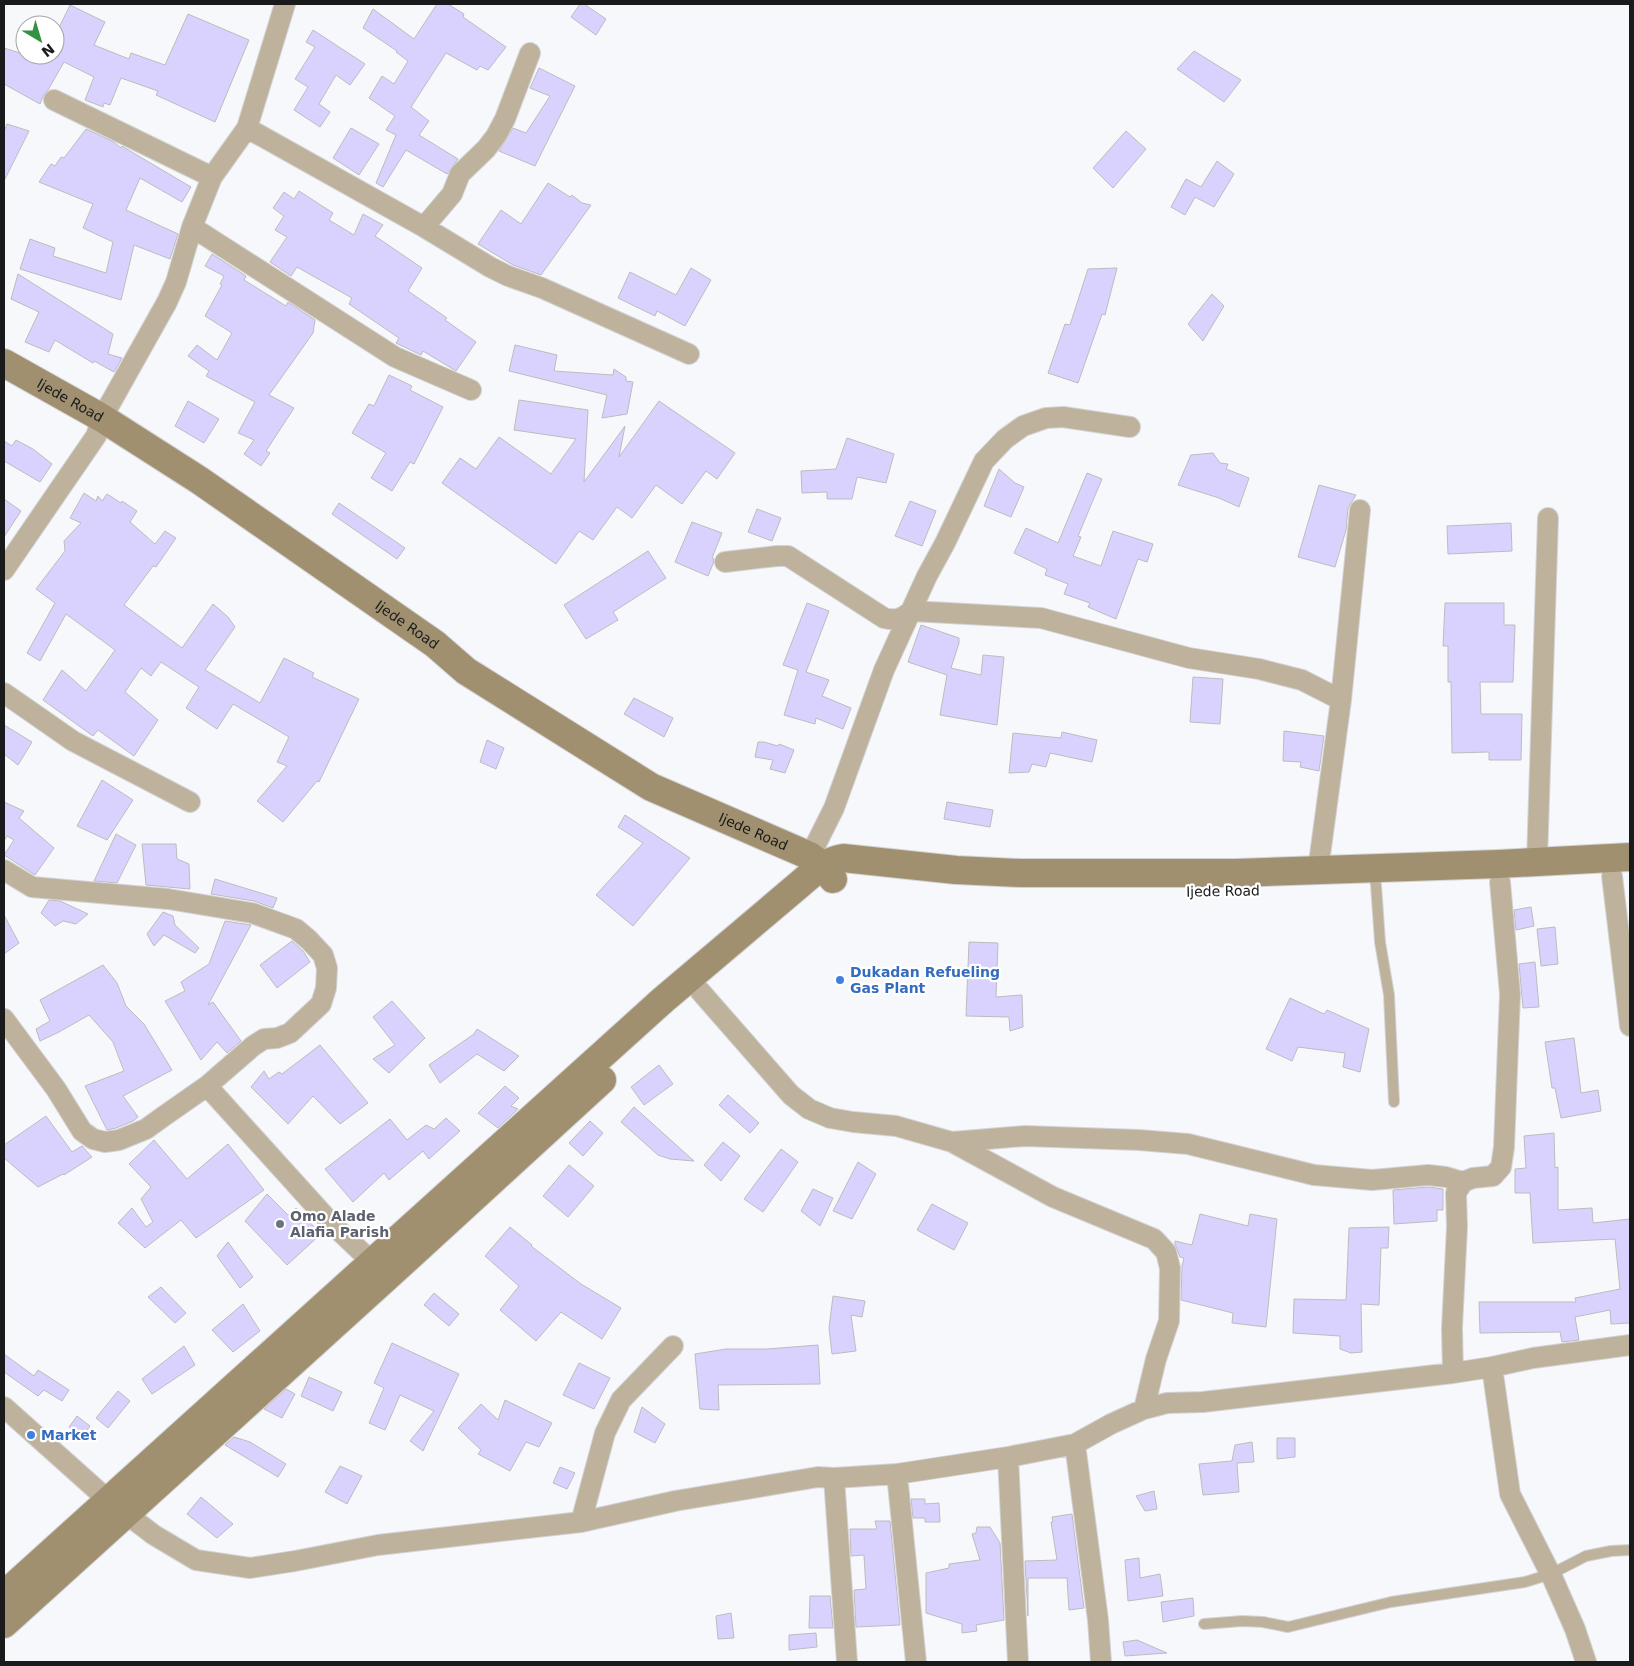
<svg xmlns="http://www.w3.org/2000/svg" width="1634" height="1666" font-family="'DejaVu Sans',sans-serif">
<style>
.building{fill:#dad2fe;stroke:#bcbcbf}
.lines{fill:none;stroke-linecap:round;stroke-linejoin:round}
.service-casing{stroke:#d3d4d7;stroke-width:12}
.minor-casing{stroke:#d3d4d7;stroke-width:22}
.secondary-casing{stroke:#d3d4d7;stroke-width:30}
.service{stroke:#beb29c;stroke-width:10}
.minor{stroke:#beb29c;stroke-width:20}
.secondary{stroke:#a1906f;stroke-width:28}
.shop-dot{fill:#3f7fe0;stroke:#fff;stroke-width:2}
.worship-dot{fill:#6b7280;stroke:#fff;stroke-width:2}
.labels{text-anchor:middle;stroke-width:4.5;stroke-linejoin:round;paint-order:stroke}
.street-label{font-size:14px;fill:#191a1b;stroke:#fff}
.shop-label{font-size:14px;font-weight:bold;fill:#366cbe;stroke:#fff;text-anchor:start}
.worship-label{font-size:14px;font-weight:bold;fill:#5b616d;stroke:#fff;text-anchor:start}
</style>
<rect width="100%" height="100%" fill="#f7f8fb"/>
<!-- building -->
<path class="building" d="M437 4H448L464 14 463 17 506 47 488 70 480 66 477 70 446 53 411 107 429 121 419 135 458 159 447 174 406 150 383 187 376 183 396 135 386 130 395 116 369 98 382 76 394 84 408 61 396 52 397 51 363 28 373 9 414 39Z
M580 4H584L606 19 596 35 571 17Z
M70 5 105 22 94 45 129 59 131 53 165 65 188 14 249 40 215 122 156 95 158 91 121 78 110 105 104 103 103 107 85 100 94 77 64 62 48 90 44 94 40 104 4 84V48L36 58 37 55H55V36Z
M313 30 365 64 350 85 336 75 319 104 330 112 320 127 294 110 308 87 295 79 315 47 306 42Z
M1194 51 1241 80 1224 102 1177 69Z
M539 68 575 86 535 166 499 151 513 128 526 133 550 96 530 88Z
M7 124 29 131 4 181V132Z
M351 128 379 144 359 175 333 158Z
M86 129 114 142 121 148 122 146 125 148 191 187 182 202 140 178 126 210 178 234 170 259 134 245 121 300 20 269 30 239 55 248 53 256 106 273 113 242 83 228 93 204 39 182 51 164 55 166 61 157 64 158Z
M1126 131 1146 149 1113 188 1093 168Z
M1217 161 1234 174 1214 207 1195 197 1185 215 1171 207 1186 179 1201 187Z
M548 183 570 197 572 195 582 203 591 205 541 275 513 265 478 244 501 210 521 224Z
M299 191 333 213 329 220 354 235 363 214 383 225 375 236 422 268 408 291 447 318 445 320 476 342 456 371 423 351 421 355 396 343 399 338 349 304 352 298 297 267 291 276 270 262 287 237 275 230 284 216 273 208 284 192 294 199Z
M212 254 246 276 244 280 286 306 288 302 315 320 313 333 269 395 294 408 266 451 270 453 261 466 244 454 254 440 238 433 255 402 206 376 209 371 188 356 197 345 217 360 232 333 205 316 222 285 220 284 224 276 205 266Z
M691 268 711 280 685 326 657 311 655 316 618 298 630 272 676 295Z
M1117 268 1105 315 1102 314 1078 383 1048 373 1065 324 1070 325 1088 269Z
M18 274 113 334 108 354 122 358 114 372 94 361 93 363 55 340 49 352 25 342 39 312 11 299Z
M1212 294 1224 306 1203 341 1188 324Z
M515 345 557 355 554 371 613 375 614 369 626 377V381L633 382 627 414 602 418 607 395 509 371Z
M389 375 412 386 410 390 443 407 414 464 410 462 392 491 371 478 386 453 352 433 369 404 374 406Z
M519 400 588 410 584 482 625 426 619 457 659 401 735 453 717 479 706 471 682 504 656 485 632 518 617 507 593 540 579 531 556 564 442 483 460 458 476 469 499 437 551 474 576 439 514 430Z
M188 401 219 419 204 443 175 426Z
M847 438 894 454 886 483 857 477 852 499H827V492L802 493 801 471 836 469Z
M16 440 33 449 52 464 40 482 4 461V441L12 446Z
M1213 453 1220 463 1228 464 1226 469 1249 478 1239 507 1219 498 1178 485 1191 455Z
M999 469 1015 483 1024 487 1011 517 984 506Z
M1087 473 1102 479 1078 536 1081 537 1073 556 1101 566 1113 531 1153 544 1147 562 1138 559 1116 619 1088 607 1090 603 1064 594 1068 584 1045 575 1047 569 1014 553 1026 528 1058 543Z
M1319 485 1356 495 1348 508 1346 530 1335 567 1298 557Z
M84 493 96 501 98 496 102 501 107 494 121 503 122 501 137 511 130 522 155 544 165 531 176 538 156 567 153 566 124 605 182 648 213 604 228 617 235 627 205 670 260 703 284 658 314 673 312 677 359 699 319 782 317 781 283 822 257 801 287 766 277 762 289 737 233 704 217 729 186 708 199 687 161 662 151 676 141 668 125 692 158 720 134 756 98 730 93 736 43 700 62 670 86 691 115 650 66 614 40 661 27 653 55 603 36 589 65 551 64 541 81 523 70 518Z
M4 499 21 511 4 537Z
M910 501 936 511 922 546 895 536Z
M339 503 405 548 397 559 332 514Z
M757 509 781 518 772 541 748 532Z
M692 522 722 533 712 558 714 559 713 564 708 576 675 562Z
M1511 523 1512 551 1448 554 1447 526Z
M648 551 666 578 613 612 618 620 586 639 564 605Z
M807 603 829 611 806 672 829 680 822 696 851 708 843 729 816 718 815 724 784 715 798 670 783 665Z
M1445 603H1504V625H1515L1513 682H1480L1481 714H1522L1521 760H1489V752L1452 753 1451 682H1448V646H1443Z
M921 625 959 638V643L951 668 981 675 983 655 1004 657 997 725 940 715 947 675 908 662Z
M1193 677 1223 679 1220 724 1190 722Z
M634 698 673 718 664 737 624 714Z
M4 725 32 742 18 765 4 754Z
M1284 731 1324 736 1319 771 1300 767 1301 762 1283 761Z
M1062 732 1097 740 1092 762 1050 753 1046 767 1032 764 1029 772 1009 773 1013 733 1061 738Z
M487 740 504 748 496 769 480 762Z
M758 742H764L778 746 779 744 794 750 785 773 770 769 773 760 755 757Z
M102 780 133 800 107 840 77 826Z
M4 802 24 811 19 818 54 848 35 875 4 855 14 840 7 836 4 841Z
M947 802 993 810 990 827 944 819Z
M625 815 690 858 633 926 596 895 643 843 618 827Z
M116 834 136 845 117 883 94 881Z
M142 844H176L177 859 189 864 190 889 146 885Z
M215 879 277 898 273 908 254 901 211 894Z
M49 900 60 901 88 914 76 924 63 921 55 926 41 913Z
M1531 907 1534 926 1516 930 1514 910Z
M163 912 173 916 175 925 199 948 195 953 164 935 154 946 147 934Z
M4 915 19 943 4 954Z
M225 921 251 925 208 1005 213 1002 241 1041 227 1053 217 1042 201 1060 165 1001 185 991 181 982 209 964Z
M1555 927 1558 964 1541 966 1537 929Z
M292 941 303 951 310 962 277 988 260 965Z
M969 942 998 943 996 997 1022 995 1023 1027 1010 1031 1009 1017 966 1016Z
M1535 962 1539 1007 1523 1008 1519 964Z
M103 965 117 983 126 1006 144 1024 172 1070 123 1096 138 1117 133 1121 116 1128 107 1130 85 1086 124 1071 113 1042 89 1015 59 1032 40 1041 36 1029 50 1021 40 1000Z
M1290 998 1324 1014 1327 1010 1369 1029 1360 1072 1343 1067 1345 1053 1298 1047 1292 1061 1266 1049Z
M392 1001 425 1038 389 1073 373 1059 395 1045 373 1017Z
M477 1029 519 1056 504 1071 477 1054 440 1083 429 1065 474 1034Z
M1574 1038 1581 1093 1598 1090 1601 1111 1561 1118 1555 1088H1552L1545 1042Z
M320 1045 368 1103 340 1124 313 1096 288 1124 251 1087 264 1071 269 1079 279 1072 282 1074Z
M659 1065 673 1084 644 1105 631 1087Z
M505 1086 519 1098 511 1106 518 1109 498 1128 478 1113Z
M728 1095 759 1123 750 1133 719 1105Z
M634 1107 694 1161 670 1159 658 1155 621 1122Z
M46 1116 72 1152 82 1146 92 1157 64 1175 63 1174 38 1187 4 1158V1145Z
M446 1118 460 1131 429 1159 423 1151 389 1180 384 1173 353 1202 325 1169 390 1119 407 1140 426 1125 434 1129Z
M590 1121 603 1133 583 1156 569 1143Z
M1554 1133 1555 1168 1558 1167V1210L1592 1208 1593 1223 1630 1219V1323L1611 1324 1610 1310 1575 1317 1579 1340 1562 1342 1560 1332 1480 1333 1479 1302H1576L1575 1298 1620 1289 1615 1239 1533 1243 1530 1193H1515V1169L1526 1168 1524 1136Z
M154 1140 187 1179 228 1144 264 1190 196 1238 181 1220 145 1248 118 1223 132 1208 146 1227 153 1222 141 1199 151 1187 129 1164Z
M723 1142 740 1156 721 1181 704 1165Z
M781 1149 798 1162 763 1212 744 1199Z
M858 1162 876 1174 852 1219 833 1211Z
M569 1165 594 1186 568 1217 543 1196Z
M1428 1187 1443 1189V1210H1437V1221L1394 1224 1393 1190Z
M813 1189 833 1198 820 1226 801 1211Z
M267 1194 288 1215 296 1208 321 1234 287 1265 245 1221Z
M932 1204 968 1223 954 1250 917 1230Z
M1200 1214 1248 1226 1250 1214 1277 1219 1266 1327 1232 1323 1233 1313 1181 1300 1182 1266 1184 1258 1180 1257 1175 1244V1241L1192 1245Z
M510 1227 532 1245 531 1246 581 1284 621 1308 602 1339 561 1312 536 1341 500 1310 519 1286 485 1256Z
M1389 1227 1388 1248H1381L1379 1305 1361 1304 1362 1352 1351 1353 1340 1349V1336L1293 1333 1294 1299 1346 1300 1349 1228Z
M228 1242 253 1277 240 1288 217 1256Z
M161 1287 186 1313 175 1323 148 1297Z
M434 1293 459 1314 449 1326 424 1305Z
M833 1296 865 1301 862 1317 851 1315 856 1351 832 1354 829 1328Z
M243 1304 260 1331 233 1352 212 1330Z
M392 1343 459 1374 423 1451 410 1441 434 1411 400 1395 385 1430 369 1423 384 1388 374 1383Z
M818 1345 820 1384 718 1385 719 1410 700 1409 695 1354 726 1349H767Z
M184 1346 195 1365 152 1394 142 1379Z
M4 1354 34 1376 38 1370 69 1390 62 1401 44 1390 38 1396 4 1372Z
M579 1363 610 1378 594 1409 563 1395Z
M309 1377 342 1392 333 1411 301 1396Z
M286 1389 295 1394 282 1418 264 1409Z
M118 1391 130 1401 108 1428 96 1418Z
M505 1400 552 1423 539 1447 526 1442 510 1471 478 1454 481 1450 458 1428 481 1404 498 1420Z
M642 1407 665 1424 655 1443 634 1432Z
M77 1416 90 1426 82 1437 69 1427Z
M234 1437 250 1442 286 1464 278 1477 225 1445Z
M1277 1438H1295V1457L1277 1459Z
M1252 1442 1254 1462 1237 1463 1239 1492 1203 1495 1199 1464 1232 1461 1235 1445Z
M340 1466 362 1476 347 1504 325 1492Z
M560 1467 575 1473 567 1489 553 1483Z
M1154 1491 1157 1509 1145 1511 1136 1496Z
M201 1497 233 1524 217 1538 187 1514Z
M911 1499H925V1504L939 1503 940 1522H925V1518H913Z
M1072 1514 1084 1608 1069 1610 1067 1578H1028V1616L1025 1561 1057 1560 1051 1522H1053L1052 1517Z
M875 1521H890L900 1625 856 1627 854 1590 866 1589 864 1555 851 1556 850 1529H877Z
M977 1527H990L1000 1543 1004 1620 976 1625 977 1631 962 1633V1624L926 1613V1573L949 1568V1564L980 1560 972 1534 976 1533Z
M1139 1558 1140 1578 1160 1574 1163 1596 1128 1601 1125 1560Z
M810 1596H830L833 1628H809Z
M1193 1598 1194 1616 1163 1622 1161 1602Z
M731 1613 734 1638 718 1639 716 1616Z
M816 1633 817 1647 789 1650V1635Z
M1137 1640 1167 1653 1125 1656 1123 1642Z"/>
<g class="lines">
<defs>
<path id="service" d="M1373 869 1376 885 1380 942 1389 995 1394 1102
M1204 1624 1242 1621 1263 1622 1288 1627 1391 1602 1525 1582 1551 1574 1586 1556 1611 1551 1630 1550"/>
<path id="minor" d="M54 100 212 177
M247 128 424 227 490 267 508 276 542 288 689 354
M192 227 395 357 471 390
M424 227 452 194 460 174 486 149 496 136 505 119 530 53
M725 562 777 556H788L884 618C897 621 901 619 911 611L1041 618 1189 658 1259 669 1302 680 1341 700
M4 570 96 436 102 418 167 302 176 282 192 227 212 177 247 128 285 4
M4 693 73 741 190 802
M810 856 834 808 884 670 927 576 945 543 984 461 1005 439 1023 426 1046 418 1063 417 1130 427
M1537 861 1548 518
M4 870 32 887 168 899 252 913 296 929 309 940 323 955 327 968 326 988 321 1004 290 1033 277 1038 264 1039 253 1046 207 1086 164 1116 146 1129 119 1140 105 1142 93 1139 82 1131 56 1089 4 1019
M1318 870 1341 700 1360 510
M1612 876 1630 1026
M700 991 791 1095 809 1109 830 1118 853 1122 896 1126 952 1142 1053 1197 1154 1239 1166 1252 1170 1268 1169 1321 1156 1359 1144 1409
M207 1086 331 1223 372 1262
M952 1142 1025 1136 1139 1140 1188 1144 1314 1175 1372 1180 1428 1175 1446 1177 1463 1182
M1492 1367 1510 1494 1553 1579 1575 1629 1586 1662
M1453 1373 1452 1328 1457 1227 1456 1193 1463 1182 1473 1178 1493 1176 1501 1167 1504 1147 1510 994 1500 882
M4 1407 108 1500
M1075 1444 1098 1620 1101 1662
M1008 1457 1018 1662
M897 1474 916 1662
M834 1478 847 1662
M125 1513 154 1535 196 1560 250 1568 295 1561 378 1545 581 1522 675 1501 818 1477 834 1478 897 1474 1008 1457 1075 1444 1111 1424 1144 1409 1167 1403 1203 1402 1453 1373 1492 1367 1533 1358 1630 1345
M581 1522 605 1433 621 1400 673 1346"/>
<g id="secondary">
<path id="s1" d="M4 363 102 418 199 480 435 644 466 671 651 787 810 856 823 866 833 879"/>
<path d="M4 1595 663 1000 800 884C813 873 825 861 843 858L956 870 1020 873H1236L1498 864 1630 857"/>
<path d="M4 1624 388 1276 602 1080"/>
</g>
</defs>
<!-- service casing -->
<use href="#service" class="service-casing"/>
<!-- minor casing -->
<use href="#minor" class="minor-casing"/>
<!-- secondary casing -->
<use href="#secondary" class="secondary-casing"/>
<!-- service -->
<use href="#service" class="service"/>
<!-- minor -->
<use href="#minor" class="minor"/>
<!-- secondary -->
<use href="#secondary" class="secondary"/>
</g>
<!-- markers -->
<g class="shop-dot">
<circle cx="840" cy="980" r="5"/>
<circle cx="31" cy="1435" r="5"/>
</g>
<circle class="worship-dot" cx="280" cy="1224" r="5"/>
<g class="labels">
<!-- street labels -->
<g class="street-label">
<text dy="5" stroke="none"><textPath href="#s1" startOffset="76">Ijede Road</textPath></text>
<text dy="5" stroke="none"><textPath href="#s1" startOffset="481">Ijede Road</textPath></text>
<text dy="5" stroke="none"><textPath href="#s1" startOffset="886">Ijede Road</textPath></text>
<text transform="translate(1223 891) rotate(-1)" y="5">Ijede Road</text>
</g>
<!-- shop labels -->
<g class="shop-label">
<text x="850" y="977">Dukadan Refueling<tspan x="850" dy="16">Gas Plant</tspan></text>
<text x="41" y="1440">Market</text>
</g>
<!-- worship labels -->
<g class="worship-label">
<text x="290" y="1221">Omo Alade<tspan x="290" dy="16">Alafia Parish</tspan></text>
</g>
</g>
<!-- border -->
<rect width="1634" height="1666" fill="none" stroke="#191a1b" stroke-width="10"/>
<!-- north arrow -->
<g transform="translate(40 40) rotate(142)"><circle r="24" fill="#ffffff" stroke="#a3a3a4"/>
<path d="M0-4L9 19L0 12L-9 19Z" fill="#359142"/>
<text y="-8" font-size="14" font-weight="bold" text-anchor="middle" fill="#191a1b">N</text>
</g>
</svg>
